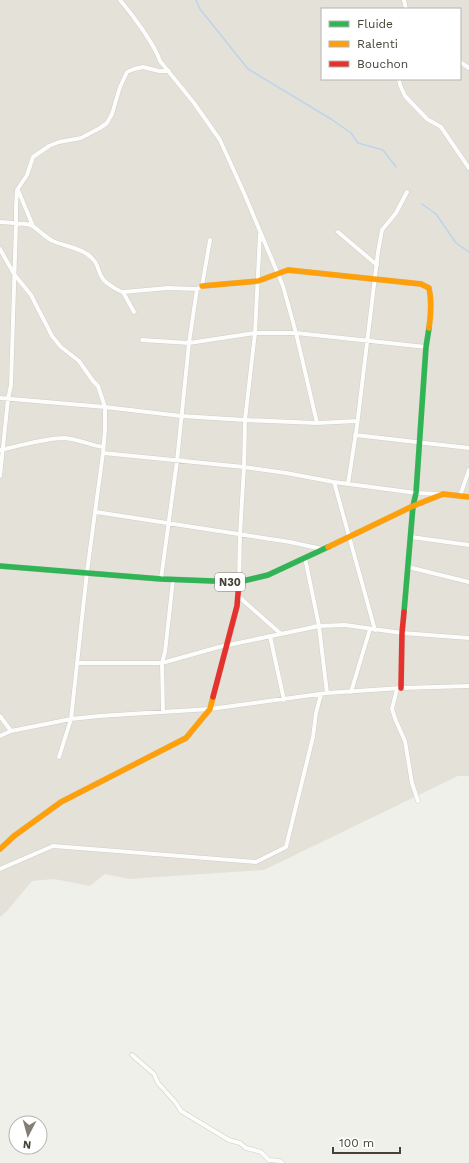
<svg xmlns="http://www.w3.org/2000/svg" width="469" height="1163" font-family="'Work Sans',sans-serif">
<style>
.residential{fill:#e4e2d8;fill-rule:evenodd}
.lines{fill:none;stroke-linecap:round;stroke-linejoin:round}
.stream{stroke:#bed3ec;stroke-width:1.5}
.street-casing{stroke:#cecdc8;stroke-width:5}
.fast-casing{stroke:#cecdc2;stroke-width:6}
.slow-casing{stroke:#cecdc2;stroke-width:6}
.jam-casing{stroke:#cecdc2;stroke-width:6}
.street{stroke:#fdfdfc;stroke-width:4}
.fast{stroke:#30b455;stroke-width:5.5}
.slow{stroke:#ff9f0a;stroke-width:5.5}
.jam{stroke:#e5322d;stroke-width:5.5}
.labels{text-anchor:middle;stroke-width:3;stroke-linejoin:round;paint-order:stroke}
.shield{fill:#fff;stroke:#7e7b73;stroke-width:1}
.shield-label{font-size:11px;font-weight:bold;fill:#464237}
</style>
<rect width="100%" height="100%" fill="#f0f0eb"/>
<!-- residential -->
<path class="residential" d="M0 0H469V776H458L264 870 129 879 105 874 90 886 54 879 32 881 7 911 0 917ZM322 9H460V79H322Z"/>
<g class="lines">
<!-- stream -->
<path class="stream" d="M196 0 200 9 248 69 331 119 351 133 358 143 383 150 396 167
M422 204 436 214 456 243 469 252"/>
<defs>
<path id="street" d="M120 0C132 14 155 45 160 61L194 103 220 140 244 193 283 286 296 333 317 423
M404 0 406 9
M460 62 469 68
M399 79 400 85 405 96 427 119 441 127 469 168
M18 190 33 226
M0 222C10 223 21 223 31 225 34 226 46 238 53 241 64 246 77 247 87 254 100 263 96 269 103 279 106 283 118 291 123 292
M338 232 377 265
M0 249 14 274 31 295 52 336 61 347 79 361 93 381 98 386 105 407V430L103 453 87 572 71 719 59 757
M134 312 123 292 168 288 197 289
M142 340 189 343 255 333H296L426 347
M0 398 105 407 181 416 245 420 317 423 357 421
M355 435 469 448
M0 450C20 446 45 438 64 438 78 439 90 445 103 447
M103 453 244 467 286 473 334 482 416 493 440 494
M0 476 8 399 11 385 16 224V207L17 190 27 175 33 157 49 146 59 142 81 138 100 128 107 123 112 114 120 87 127 72 134 69 143 67 159 71H169
M334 482 375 630
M348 484 357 426 378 252 382 230 396 213 407 192
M460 496 469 470
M96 512 290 542 322 549
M411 537 469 545
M305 558 319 626 327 693
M408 567 469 582
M161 579 177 461 189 343 197 289 202 286 210 240
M239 582 240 534 244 467 245 420 255 333 260 234
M238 596 281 634
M270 636 284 700
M77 663H162L219 647 319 626 345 625 402 633 469 638
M397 689 392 709 396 721 405 741 412 783 418 801
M351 692 370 629
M163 712 162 663 165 652 173 580
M0 716 11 731
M0 736 11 731 71 719 99 716 210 709 327 693 401 688 469 686
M0 869 53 846 256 862 286 847 313 737 316 713 321 694
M132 1055 154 1074 158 1083 176 1103 181 1111 229 1140 240 1143 246 1148 261 1152 269 1160 280 1161 282 1163"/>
<path id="fast" d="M0 566 161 579 239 582 268 575 328 547
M404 612 413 506 416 493 426 347 429 328"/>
<path id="slow" d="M202 286 258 281 288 270 421 284 429 288C432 301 431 314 429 328
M328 547 413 506 443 494 469 497
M0 849 14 836 61 802 186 738 210 709 213 697"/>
<path id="jam" d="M401 688 402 633 404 612
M213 697 237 606 239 582"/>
</defs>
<!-- street casing -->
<use href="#street" class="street-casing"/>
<!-- fast casing -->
<use href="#fast" class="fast-casing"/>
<!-- slow casing -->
<use href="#slow" class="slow-casing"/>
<!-- jam casing -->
<use href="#jam" class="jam-casing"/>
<!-- street -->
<use href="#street" class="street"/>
<!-- fast -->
<use href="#fast" class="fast"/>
<!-- slow -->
<use href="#slow" class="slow"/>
<!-- jam -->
<use href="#jam" class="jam"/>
</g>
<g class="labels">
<!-- shield labels -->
<rect class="shield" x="215" y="573" width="30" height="18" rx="3"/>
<g class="shield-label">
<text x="230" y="586">N30</text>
</g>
</g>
<!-- legend -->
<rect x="321" y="8" width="140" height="72" fill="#ffffff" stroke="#b5b3af"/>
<rect x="329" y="21" width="20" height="6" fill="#30b455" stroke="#b5b3af"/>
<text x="357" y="28" font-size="12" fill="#464237">Fluide</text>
<rect x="329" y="41" width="20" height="6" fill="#ff9f0a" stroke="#b5b3af"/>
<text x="357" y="48" font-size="12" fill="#464237">Ralenti</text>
<rect x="329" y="61" width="20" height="6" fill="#e5322d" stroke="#b5b3af"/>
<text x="357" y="68" font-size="12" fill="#464237">Bouchon</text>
<!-- north arrow -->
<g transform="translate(28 1135) rotate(186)"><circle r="19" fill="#ffffff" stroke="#b5b3af"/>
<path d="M0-3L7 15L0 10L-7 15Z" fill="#827f76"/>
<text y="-6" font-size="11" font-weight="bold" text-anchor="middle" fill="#464237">N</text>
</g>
<!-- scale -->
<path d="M333 1147v6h67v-6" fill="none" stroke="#464237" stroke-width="2"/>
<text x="339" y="1147" font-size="12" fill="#464237" stroke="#ffffff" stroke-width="3" paint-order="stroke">100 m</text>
</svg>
